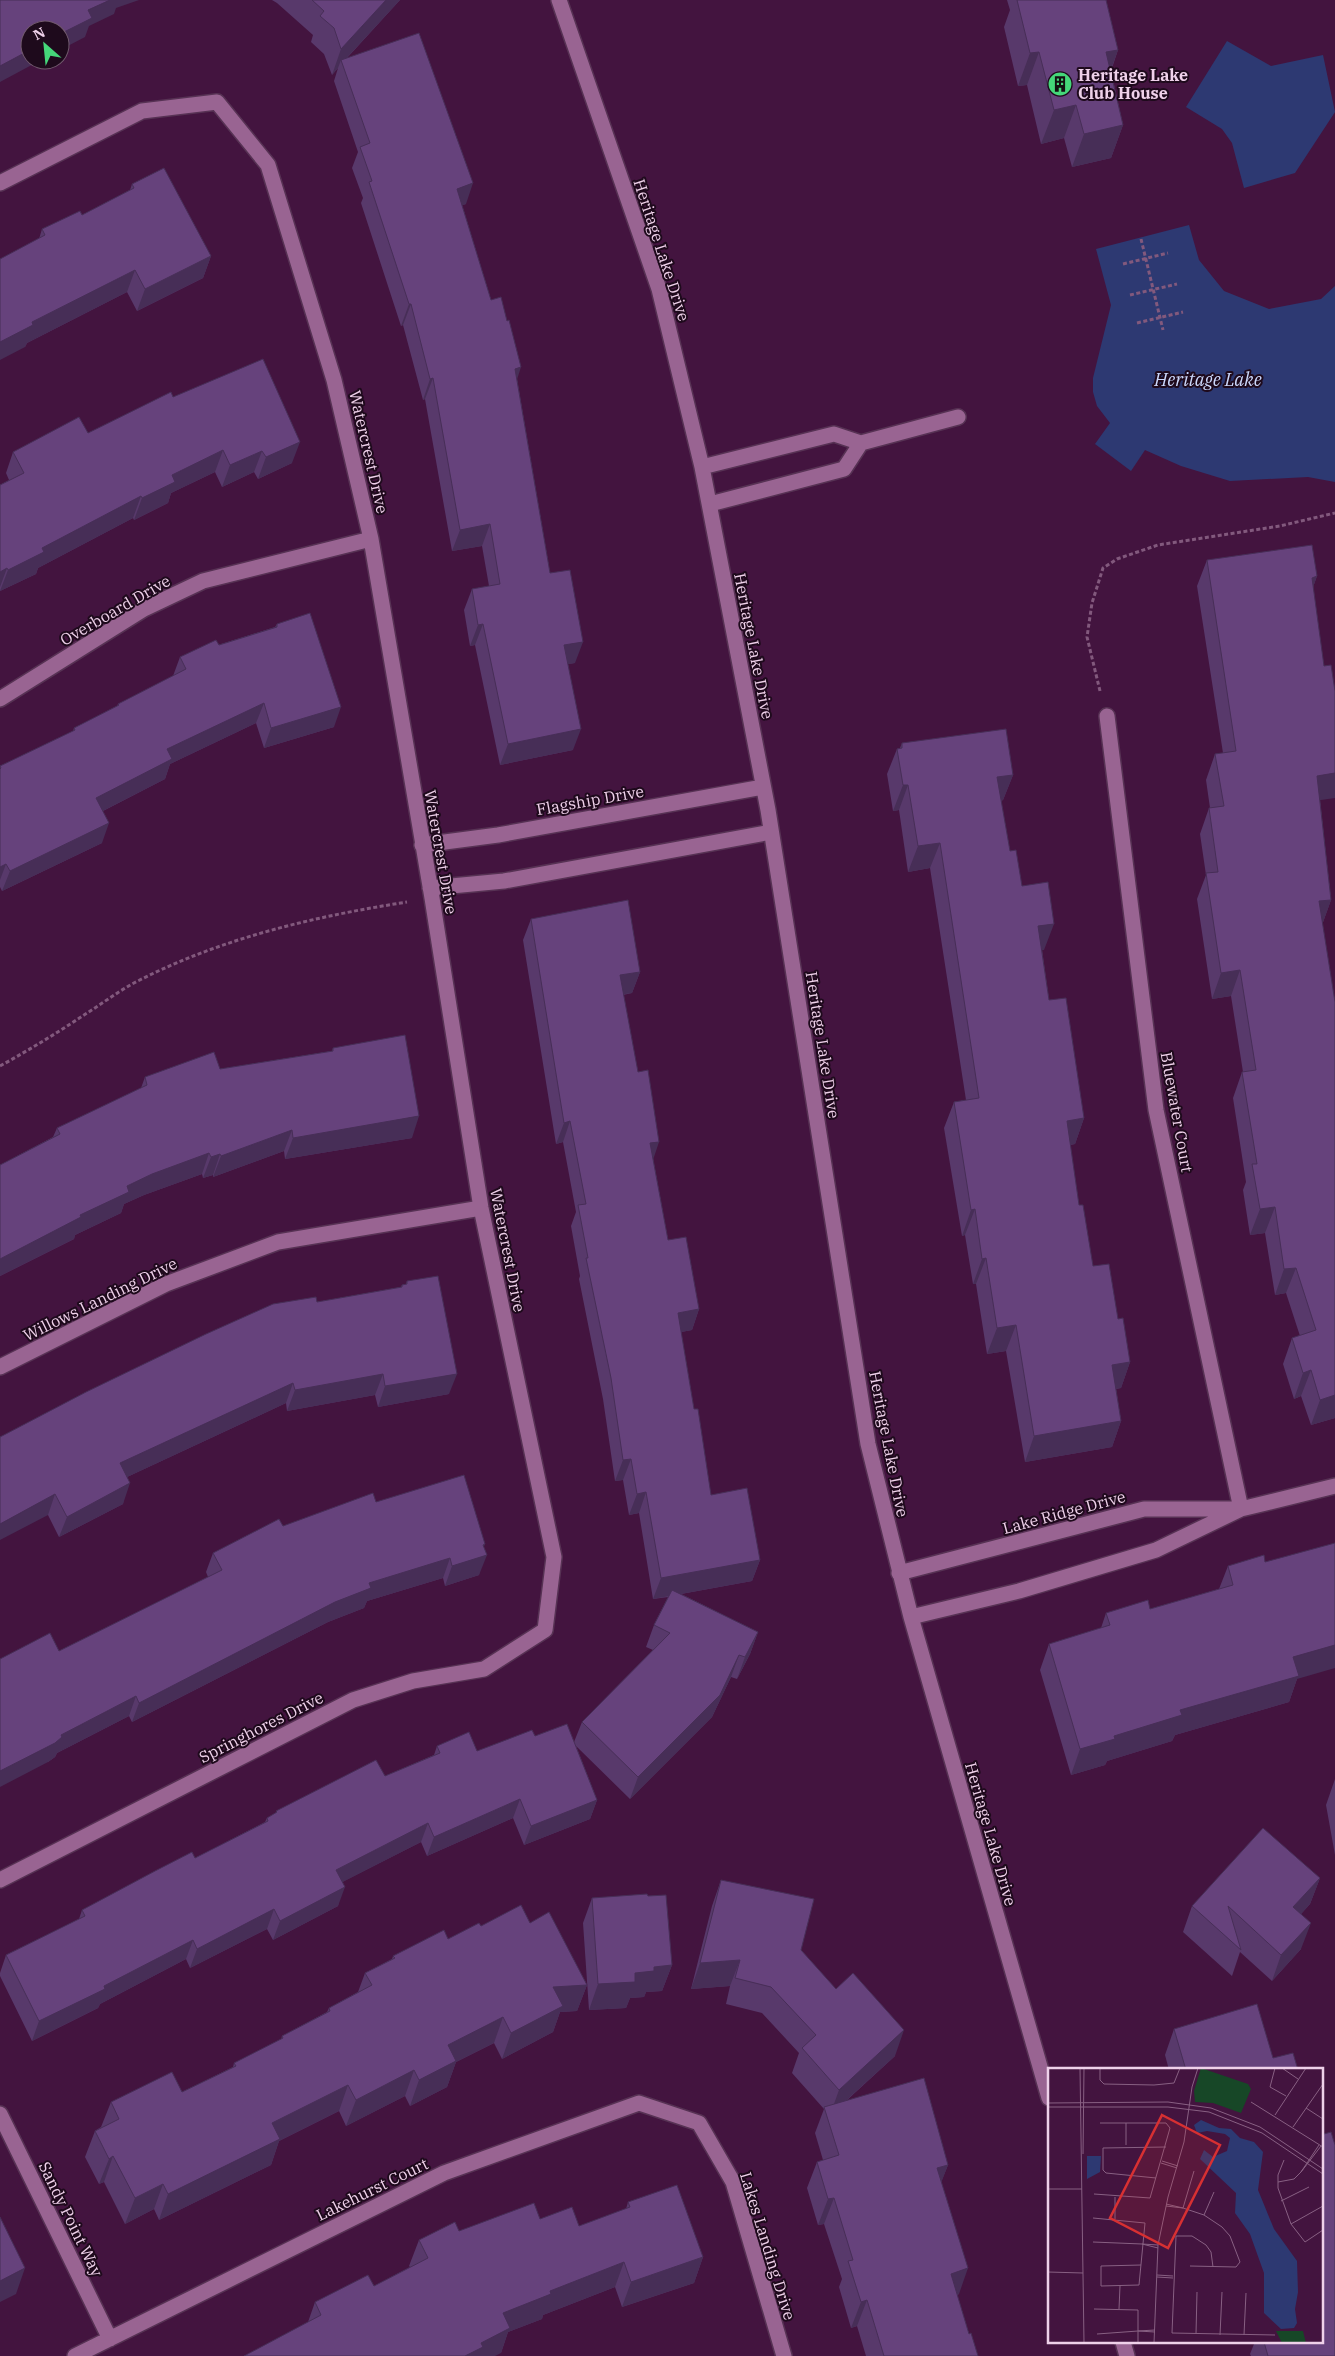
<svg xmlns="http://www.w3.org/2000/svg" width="1335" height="2356" font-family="'IBM Plex Serif',serif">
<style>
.water{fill:#2d3972}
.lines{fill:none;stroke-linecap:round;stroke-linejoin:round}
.minor-casing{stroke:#573254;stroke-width:18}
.path{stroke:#82597d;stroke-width:3;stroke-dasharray:4 2.5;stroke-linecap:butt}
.minor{stroke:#996492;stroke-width:15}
.wall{fill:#58396b}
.shaded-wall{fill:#472e57}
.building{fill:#66427c;stroke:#472e57}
.labels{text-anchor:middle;stroke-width:4;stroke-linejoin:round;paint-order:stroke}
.poi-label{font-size:16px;font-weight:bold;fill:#efd1ea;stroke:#1e0a1c;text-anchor:start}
.street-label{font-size:16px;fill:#efd1ea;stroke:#1e0a1c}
.water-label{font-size:18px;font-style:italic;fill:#ccd8fc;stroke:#1e0a1c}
.inset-road{fill:none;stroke:#886083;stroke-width:1}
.view{fill:#d73032;fill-opacity:0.15;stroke:#d73032;stroke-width:2.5}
.inset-edge{fill:none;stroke:#efd1ea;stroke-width:2.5}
</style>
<rect width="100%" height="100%" fill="#43143f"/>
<!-- water -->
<path class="water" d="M1227 41 1271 66 1323 55 1335 112 1295 173 1244 188 1232 143 1222 129 1186 107Z
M1189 225 1199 260 1224 291 1269 309 1321 299 1335 286V482L1308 477 1230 481 1181 466 1145 450 1131 471 1095 444 1110 423 1097 406 1093 392V378L1111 305 1096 249Z"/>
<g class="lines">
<defs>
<path id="minor" d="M559 0 659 289 702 467 768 810 868 1444 911 1617 1049 2098
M0 183 142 111 217 102 268 165 334 380 371 539 432 898 481 1208 554 1557 545 1630 484 1669 413 1681 353 1700 0 1880
M702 467 834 434 861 443 958 417
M710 504 844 469 861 443
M0 699 144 609 203 581 371 539
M1107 716 1156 1110 1241 1509 1335 1486
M422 845 498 835 763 787
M430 888 504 881 771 832
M0 1367 166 1284 278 1242 481 1208
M899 1573 1144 1509H1241L1156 1550 1019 1591 911 1617
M0 2114 110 2339
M1123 2342 1127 2356
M75 2356 444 2173 639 2103 699 2123 733 2182 784 2356"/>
</defs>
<!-- minor casing -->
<use href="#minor" class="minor-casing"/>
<!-- path -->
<path class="path" d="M1141 239 1163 330
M1123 264 1168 253
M1130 295 1177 284
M1137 323 1183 312
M1100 691 1087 637 1092 603 1103 568 1117 559 1158 545 1280 526 1335 513
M0 1066C29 1050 57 1033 84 1015 100 1005 116 993 132 984 218 939 311 917 407 902"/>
<!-- minor -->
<use href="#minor" class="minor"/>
</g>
<!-- wall -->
<path class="wall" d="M272 0H400L347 58 466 204 462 205 491 300 517 379 550 573 575 663 568 664 573 750 500 765 475 645 470 646 464 610 472 589 489 586 482 546 452 551 425 399 423 400 403 325 401 326 361 203 363 198 352 168 358 152 334 81 338 68 332 75 324 54 311 42 313 35 277 3Z
M1007 0H1106L1118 50 1111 71 1123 125 1111 158 1072 167 1064 138 1041 144 1027 85 1018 86 1004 27 1010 10Z
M132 184 211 256 203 278 137 311 127 292 27 343 25 347 39 239 42 229 82 215 130 190Z
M173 397 292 463 258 479 254 472 222 487 215 472 171 493 168 503 134 520 133 518 38 568 36 574 0 591V485L9 480 6 473 13 452 88 433Z
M1207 560 1317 576 1313 587 1320 800 1331 900 1322 925 1335 1002V1418L1311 1425 1301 1396 1294 1399 1283 1364 1292 1338 1300 1336 1286 1293 1275 1295 1265 1233 1250 1235 1243 1190 1246 1182 1233 1098 1242 1072H1243L1231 996 1212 999 1197 899 1206 875 1200 834 1209 808H1210L1206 780 1215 754 1223 753 1197 586Z
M277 624 334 727 264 748 256 723 170 764 165 779 103 811 102 843 2 891 0 887V766L73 731 74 728 117 706 118 704 173 676 180 657 275 627Z
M902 743 1013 775 1003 800 1001 801 1010 851 1044 950H1042L1049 1000 1084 1118 1075 1144 1070 1145 1079 1205 1093 1266 1118 1319 1130 1362 1121 1388 1116 1389 1121 1421 1112 1447 1025 1462 1006 1351 987 1354 976 1284H973L965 1235 962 1236 944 1128 954 1102 966 1100 930 868 908 872 899 810 893 811 887 774 897 749 900 748Z
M531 919 640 972 632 993 623 995 668 1240 699 1309 692 1330 681 1332 694 1409 711 1495 760 1560 752 1581 681 1594 758 1632 750 1654 737 1679 731 1677 712 1717 630 1799 576 1746 597 1800 590 1819 524 1845 513 1818 427 1856 421 1842 342 1882 338 1906 273 1940 267 1929 190 1968 186 1959 100 2004 98 2008 32 2041 0 1976V1973L6 1955 79 1919 82 1910 195 1858 265 1822 267 1818 276 1813V1811L385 1776 434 1755 437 1746 477 1751 535 1736 574 1742 582 1722 653 1650 646 1647 654 1625 668 1597 653 1599 639 1513 629 1515 623 1480 615 1481 603 1399 579 1279 580 1276 571 1226 576 1212 563 1142 556 1144 523 940Z
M333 1048 412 1138 285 1159 284 1151 213 1177V1175L203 1178 202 1174 144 1195 124 1204 121 1213 75 1235 74 1239 0 1276V1165L53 1137 57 1128 141 1088 145 1077 220 1069 332 1051Z
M407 1281 449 1394 378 1407 375 1395 287 1411 286 1403 127 1477 123 1504 59 1537 48 1515 0 1437 317 1302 401 1287 402 1285 406 1284Z
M376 1502 484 1547 479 1575 445 1586 443 1578 367 1601 364 1608 328 1622 132 1722 129 1716 57 1753 55 1757 48 1762 59 1651 208 1577 206 1572 213 1553 283 1526Z
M1228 1566 1297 1679 1289 1702 1175 1735 1172 1741 1107 1761 1105 1765 1071 1775 1040 1670 1049 1644 1101 1628 1106 1613 1150 1609 1219 1589Z
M1335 1779V1855L1326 1805Z
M1320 1878 1310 1904 1301 1914V1949L1272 1981 1240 1952 1232 1976 1183 1932 1192 1906Z
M721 1880 801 1950 895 2056 846 2101 948 2165 941 2182 959 2294 957 2295 969 2334 978 2356H866L857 2326 851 2328 839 2287 842 2279 824 2224 818 2225 807 2188 817 2162 823 2160 815 2133 824 2109 792 2073 799 2053 762 2013 726 2004 730 1986 691 1989 712 1906Z
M648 1896 672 1965 662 1991 646 1992 644 1997 630 1998 626 2008 589 2010 583 1923 592 1898Z
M530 1923 587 1985 577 2011 560 2012 553 2032 502 2059 494 2043 456 2062 447 2087 410 2106 405 2096 346 2126 339 2111 279 2141 271 2165 159 2220 154 2209 125 2224 104 2182 99 2184 85 2157 95 2131 101 2127 111 2102 182 2092 233 2067 234 2063 281 2040 282 2036 327 2012 329 2008 358 1992 365 1973 392 1959 393 1956 448 1939 481 1926Z
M1174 2029 1273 2058 1298 2070H1169L1165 2055Z
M628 2202 703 2257 694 2283 622 2307 615 2287 543 2315 542 2319 508 2332 501 2353 308 2322 315 2302 374 2286 410 2267 409 2266 419 2240 459 2231 540 2219 579 2226 626 2209Z
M1254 2342H1321L1335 2356H1251L1250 2354 1254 2344Z"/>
<!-- shaded-wall -->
<path class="shaded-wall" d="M110 0H139L116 8 114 14 89 26 85 37 60 50V34L88 10Z
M386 0H400L342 63 341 60 338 68 332 75 341 49Z
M30 50V60H41L0 82V66Z
M1118 50 1106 83V52Z
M1039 52 1027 85 1018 86 1030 53Z
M1076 105 1064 138 1041 144 1054 110Z
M1123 125 1111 158 1072 167 1084 134Z
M473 183 466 204 449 210 457 189Z
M211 256 203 278 137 311 145 289Z
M135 270 127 292 27 343 25 347 0 360V342L32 322Z
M409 304H411L403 325 401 326Z
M521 367 514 389 515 369Z
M433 378 425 399 423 400 430 379Z
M300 442 292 463 258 479 266 457Z
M223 450 215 472 171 493 168 503 134 520 142 498 172 475Z
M262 451 254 472 222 487 230 465Z
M141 496 133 518 38 568 36 574 0 591 8 570 42 548Z
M490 524 482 546 452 551 460 530Z
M7 568 0 587V572Z
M1317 576 1308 602 1312 578Z
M483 624 475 645 470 646 478 625Z
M583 642 575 663 556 666 564 645Z
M264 703 256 723 170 764 165 779 89 818 96 798 167 749Z
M341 707 334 727 264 748 271 728Z
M581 729 573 750 500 765 508 744Z
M1335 773V798L1307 802 1317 776Z
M1013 775 1003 800 988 803 997 777Z
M903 785H908L899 810 893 811Z
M109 823 102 843 2 891 10 871Z
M940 843 930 868 908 872 918 846Z
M6 864 0 880V867Z
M1331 900 1322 925 1319 901Z
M1054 924 1044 950 1029 952 1038 926Z
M1240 970 1231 996 1212 999 1221 973Z
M640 972 632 993 612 996 620 975Z
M419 1116 412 1138 285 1159 293 1138Z
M1084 1118 1075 1144 1058 1147 1067 1121Z
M570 1121 563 1142 556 1144 564 1123Z
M292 1130 284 1151 213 1177 221 1156Z
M659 1142 652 1163 650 1143Z
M209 1153 202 1174 144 1195 124 1204 121 1213 75 1235 74 1239 0 1276V1259L80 1215 127 1186 152 1174Z
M220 1154 213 1175 203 1178 211 1157Z
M1275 1207 1265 1233 1250 1235 1260 1209Z
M975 1209 965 1235 962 1236 971 1210Z
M986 1258 976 1284H973L982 1259Z
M1296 1268 1286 1293 1275 1295 1284 1269Z
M699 1309 692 1330 671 1334 678 1313Z
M1016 1325 1006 1351 987 1354 997 1328Z
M1130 1362 1121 1388 1102 1391 1112 1365Z
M1311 1370 1301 1396 1294 1399 1303 1373Z
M383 1374 375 1395 287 1411 295 1390Z
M457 1374 449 1394 378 1407 385 1386Z
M293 1383 286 1403 112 1484 120 1463Z
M1335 1395V1418L1311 1425 1320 1400Z
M1121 1421 1112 1447 1025 1462 1034 1436Z
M631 1459 623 1480 615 1481 623 1460Z
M130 1483 123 1504 59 1537 67 1517Z
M646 1492 639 1513 629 1515 637 1494Z
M55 1494 48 1515 0 1540V1524Z
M485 1544 480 1557 487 1555 479 1575 445 1586 452 1566Z
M450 1558 443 1578 367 1601 364 1608 328 1622 132 1722 139 1703 369 1583Z
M760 1560 752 1581 653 1599 661 1578Z
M758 1632 750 1654 737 1679 745 1657Z
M1335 1645V1668L1297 1679 1289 1702 1175 1735 1172 1741 1107 1761 1105 1765 1071 1775 1080 1749 1180 1710 1293 1657Z
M739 1655 731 1677 712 1717 630 1799 638 1777Z
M136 1696 129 1716 57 1753 55 1757 48 1762 0 1787V1771L61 1735Z
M520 1799 513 1818 427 1856 434 1837Z
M597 1800 590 1819 524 1845 531 1826Z
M428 1823 421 1842 329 1889 336 1870Z
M1320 1878 1310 1904 1284 1933 1293 1907Z
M345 1887 338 1906 273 1940 280 1921Z
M274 1909 267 1929 190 1968 197 1949Z
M1311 1923 1301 1949 1272 1981 1281 1955Z
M193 1940 186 1959 100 2004 98 2008 32 2041 39 2021 104 1986Z
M740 1960 730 1986 691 1989 700 1963Z
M672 1965 662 1991 646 1992 644 1997 630 1998 626 2008 589 2010 598 1984 654 1967Z
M587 1985 577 2011 560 2012 553 2032 502 2059 511 2033 553 1987Z
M503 2017 494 2043 456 2062 447 2087 410 2106 419 2080 448 2045Z
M904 2030 895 2056 830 2115 839 2090Z
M414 2070 405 2096 346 2126 356 2100Z
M348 2085 339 2111 279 2141 271 2165 159 2220 168 2194 272 2123Z
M113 2156 104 2182 99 2184 109 2159Z
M948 2165 938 2191 937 2168Z
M163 2184 154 2209 125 2224 135 2198Z
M834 2198 824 2224 818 2225 828 2199Z
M703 2257 694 2283 622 2307 631 2282Z
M624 2262 615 2287 543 2315 542 2319 508 2332 501 2353 495 2356H465L481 2343 503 2313 550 2291Z
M25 2268 16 2294 0 2302V2281Z
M968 2268 959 2294 941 2300 951 2274Z
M867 2300 857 2326 851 2328 861 2302Z"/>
<!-- building -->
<path class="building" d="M0 0H110L88 10 92 18 60 34V30H30V50L0 66Z
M312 0H386L341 49 334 28 320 16 324 11Z
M1017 0H1106L1118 50 1106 52 1123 125 1084 134 1076 105 1054 110 1039 52 1030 53Z
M419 33 473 183 457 189 491 300 501 297 507 321 509 320 521 367 515 369 550 573 570 570 583 642 564 645 581 729 508 744 483 624 478 625 472 589 500 584 490 524 460 530 433 378 430 379 411 304H409L369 182 372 181 360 147 370 143 341 60Z
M164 168 211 256 145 289 135 270 32 322 33 325 0 342V259L45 235 42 229 80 211 82 215 134 188 132 184Z
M263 359 300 442 266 457 262 451 230 465 223 450 172 475 175 482 142 498 141 496 42 548 44 552 8 570 7 568 0 572V485L24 473 13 452 79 417 88 433 171 392 173 397Z
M1312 545 1317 576 1312 578 1324 666 1331 665 1335 691V773L1317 776 1331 900 1319 901 1335 1002V1395L1320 1400 1311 1370 1303 1373 1292 1338 1316 1330 1296 1268 1284 1269 1275 1207 1260 1209 1252 1164H1257L1242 1072 1256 1070 1240 970 1221 973 1206 873 1218 872 1209 808 1224 806 1215 754 1236 751 1207 560Z
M310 613 341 707 271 728 264 703 167 749 172 759 96 798 109 823 10 871 6 864 0 867V769L1 768 0 766 75 730 74 728 119 705 118 704 186 669 180 657 216 640 219 645 277 627V624Z
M1006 729 1013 775 997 777 1010 851 1016 850 1022 886 1048 882 1054 924 1038 926 1049 1000 1066 998 1084 1118 1067 1121 1079 1205H1083L1093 1266 1109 1264 1118 1319 1123 1318 1130 1362 1112 1365 1121 1421 1034 1436 1016 1325 997 1328 986 1258 982 1259 975 1209 971 1210 954 1102 979 1098 940 843 918 846 908 785H903L897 749 902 748V743Z
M628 900 640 972 620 975 638 1072 648 1070 659 1142 650 1143 668 1240 686 1237 699 1309 678 1313 694 1409H698L711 1495 747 1488 760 1560 661 1578 646 1492 637 1494 631 1459 623 1460 611 1378 586 1258H588L578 1205 586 1204 570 1121 564 1123 531 919Z
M405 1035 419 1116 293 1138 292 1130 221 1156 220 1154 211 1157 209 1153 152 1174 127 1186 129 1192 80 1215 81 1217 0 1259V1165L60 1134 57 1128 147 1085 145 1077 214 1052 220 1069 333 1051V1048Z
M438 1276 457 1374 385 1386 383 1374 295 1390 293 1383 120 1463 130 1483 67 1517 55 1494 0 1524V1437L86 1392 206 1334 273 1304 316 1297 317 1302 402 1287V1285L407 1284V1281Z
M464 1475 485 1544 483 1545 487 1555 452 1566 450 1558 369 1583 371 1588 335 1602 139 1703 136 1696 61 1735 62 1737 55 1743 0 1771V1659L50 1633 59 1651 222 1570 213 1553 279 1519 283 1526 373 1493 376 1502Z
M1335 1543V1645L1293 1657 1299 1676 1180 1710 1182 1715 1114 1736 1115 1739 1080 1749 1049 1644 1110 1625 1106 1613 1148 1600 1150 1609 1233 1585 1228 1566 1264 1555 1265 1562Z
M672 1590 758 1632 745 1657 739 1655 720 1695 638 1777 582 1722 670 1633 654 1625Z
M567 1724 597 1800 531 1826 520 1799 434 1837 428 1823 336 1870 345 1887 280 1921 274 1909 197 1949 193 1940 104 1986 105 1989 39 2021 6 1955 85 1916 82 1910 155 1871 192 1852 195 1858 268 1821 267 1818 277 1812 276 1811 376 1760 385 1776 440 1753 437 1746 469 1732 477 1751 532 1730 535 1736Z
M1263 1828 1320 1878 1293 1907 1311 1923 1281 1955 1228 1906 1241 1950 1192 1906Z
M721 1880 814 1899 801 1950 836 1989 853 1973 904 2030 839 2090 802 2048 816 2035 771 1987 735 1978 740 1960 700 1963Z
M647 1894 648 1896 666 1895 672 1965 654 1967V1971L635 1973V1982L598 1984 592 1898Z
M521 1905 530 1923 549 1912 587 1985 553 1987 563 2006 511 2033 503 2017 448 2045 456 2061 419 2080 414 2070 356 2100 348 2085 272 2123 280 2139 168 2194 163 2184 135 2198 113 2156 109 2159 95 2131 119 2119 111 2102 172 2072 182 2092 236 2066 234 2063 283 2038 282 2036 330 2011 329 2008 372 1985 365 1973 395 1958 393 1956 444 1930 448 1939 479 1923 481 1926Z
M1257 2004 1273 2058 1293 2053 1298 2070H1186L1174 2029Z
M924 2078 948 2165 937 2168 968 2268 951 2274 969 2334 971 2333 978 2356H884L867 2300 861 2302 848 2261 853 2260 834 2198 828 2199 817 2162 839 2155 824 2107Z
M1321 2126 1324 2134 1331 2132 1335 2145V2356H1268L1264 2342H1321Z
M677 2185 703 2257 631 2282 624 2262 550 2291 551 2294 503 2313 510 2328 481 2343 483 2347 465 2356H244L321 2315 315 2302 368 2275 374 2286 428 2258 419 2240 455 2222 459 2231 534 2203 540 2219 572 2207 579 2226 630 2207 628 2202Z
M0 2217 25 2268 0 2281Z"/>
<!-- icons -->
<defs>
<symbol id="building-disc" viewBox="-11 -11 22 22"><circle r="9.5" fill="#45d77a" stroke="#1e0a1c"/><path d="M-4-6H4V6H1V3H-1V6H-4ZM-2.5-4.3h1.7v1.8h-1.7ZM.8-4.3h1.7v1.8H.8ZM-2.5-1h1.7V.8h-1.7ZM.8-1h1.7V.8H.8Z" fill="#111"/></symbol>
</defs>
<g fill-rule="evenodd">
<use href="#building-disc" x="1046" y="70" width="28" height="28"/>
</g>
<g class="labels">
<!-- poi labels -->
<g class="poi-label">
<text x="1078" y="81">Heritage Lake<tspan x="1078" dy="18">Club House</tspan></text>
</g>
<!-- street labels -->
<g class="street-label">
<text transform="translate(662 250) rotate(72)" y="6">Heritage Lake Drive</text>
<text transform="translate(369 452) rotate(77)" y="6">Watercrest Drive</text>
<text transform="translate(115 610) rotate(-30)" y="6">Overboard Drive</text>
<text transform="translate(754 646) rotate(79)" y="6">Heritage Lake Drive</text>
<text transform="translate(590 800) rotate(-10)" y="6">Flagship Drive</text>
<text transform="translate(441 852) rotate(80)" y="6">Watercrest Drive</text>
<text transform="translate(823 1045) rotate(81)" y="6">Heritage Lake Drive</text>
<text transform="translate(1177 1112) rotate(80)" y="6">Bluewater Court</text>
<text transform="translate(508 1250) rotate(79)" y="6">Watercrest Drive</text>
<text transform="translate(100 1299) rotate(-26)" y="6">Willows Landing Drive</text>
<text transform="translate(889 1444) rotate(79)" y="6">Heritage Lake Drive</text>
<text transform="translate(1064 1512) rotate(-15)" y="6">Lake Ridge Drive</text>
<text transform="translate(261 1727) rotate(-27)" y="6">Springhores Drive</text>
<text transform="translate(991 1834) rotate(74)" y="6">Heritage Lake Drive</text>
<text transform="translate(372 2189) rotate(-26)" y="6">Lakehurst Court</text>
<text transform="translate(71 2219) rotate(64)" y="6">Sandy Point Way</text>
<text transform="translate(768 2246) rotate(73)" y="6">Lakes Landing Drive</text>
</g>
<!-- water labels -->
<g class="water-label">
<text x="1208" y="386">Heritage Lake</text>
</g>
</g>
<!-- overview -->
<g transform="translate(1048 2068)">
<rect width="275" height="275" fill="#43143f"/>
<path d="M153 0 200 16 203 21 193 45 165 35 147 34 146 23ZM228 263H255L258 275H234Z" fill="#174727"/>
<path d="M153 52 171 60 183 61 192 70 206 74 215 84 210 122 226 161 249 193 250 224 247 241 249 255 246 260 233 261 216 245V205L202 166 187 145 188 125 152 91 156 82 165 89 179 83 182 70 177 66 159 63 149 65 146 57ZM39 88H53L52 104 39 111Z" fill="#2d3972"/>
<path class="inset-road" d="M32 0 36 275M52 0V12L56 16 106 17 126 15 132 0M227 0 222 19 238 28M234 0 250 11M203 34 275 79M0 35 120 34 163 40 212 59 275 101M0 39H120L161 44 214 65 275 106M258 40 275 51M227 47 258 0M78 55V77M245 59 275 16M271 77 253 104 273 78M35 86 36 0M236 92 230 107V120L243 156 257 174 275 162M114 93 130 98M113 95 129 100M108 110 58 105 55 102V80L118 79M230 114 246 111 253 104M0 121H34M46 126 102 130 122 60 118 55H52M233 133 261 119M118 138 135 140 118 136M156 147 166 124M45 150 97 155 91 217 53 218V198L93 197M67 151V129M243 156 275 138M45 174 94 176M110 180 94 176 110 177M142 198 188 199 192 194 182 168 174 159 156 147 135 140 146 103M165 199 163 184 158 177 144 168H128L124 265 227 267M0 204 35 205M109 207 125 208M109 209 125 210M46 241 90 242V275M71 241 72 218M107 264 90 263 107 262M49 266 90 263M148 266 149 224M172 267 174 224M196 267 198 225M106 275 110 177 120 129 136 74 144 19 150 0"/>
<path class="view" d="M114 47 172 77 120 180 62 150Z"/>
<rect width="275" height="275" class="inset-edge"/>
</g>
<!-- north arrow -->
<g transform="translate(45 45) rotate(333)"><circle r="24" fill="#1e0a1c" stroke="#725a6e"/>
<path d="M0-4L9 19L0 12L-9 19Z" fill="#45d77a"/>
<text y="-8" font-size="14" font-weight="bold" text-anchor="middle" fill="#efd1ea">N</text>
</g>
</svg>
